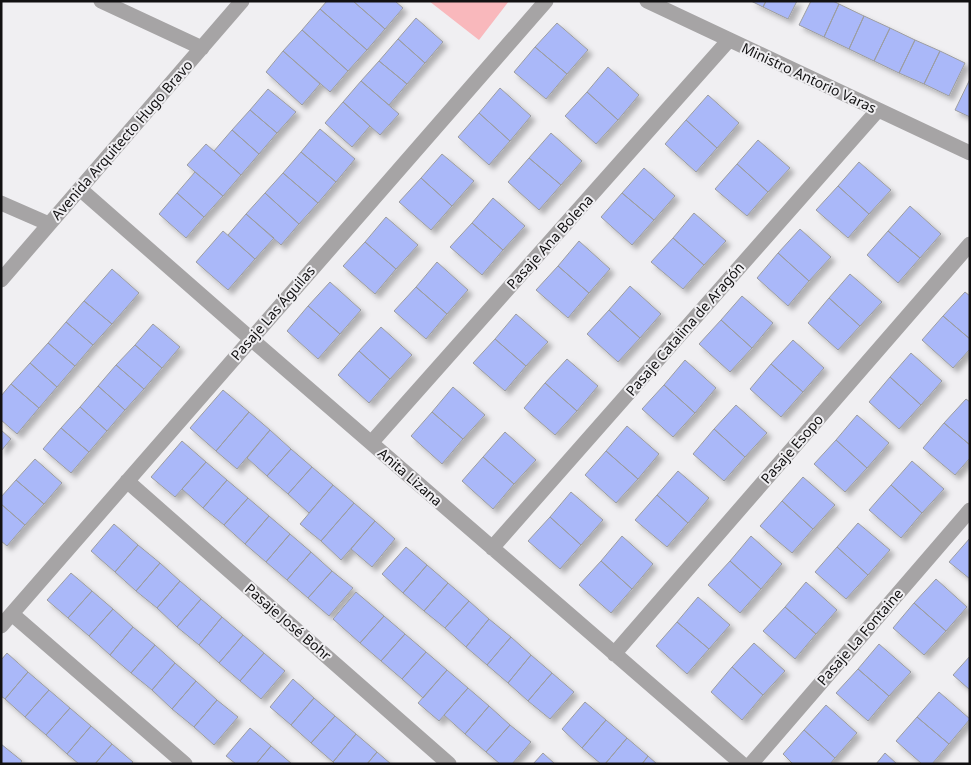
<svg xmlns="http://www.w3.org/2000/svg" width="971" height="765" font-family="'Noto Sans',sans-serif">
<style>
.green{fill:#f9b8bc}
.building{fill:#aab8f9;stroke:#9c9da0;filter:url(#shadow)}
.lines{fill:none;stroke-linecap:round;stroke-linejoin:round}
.minor{stroke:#a6a4a5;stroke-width:15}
.labels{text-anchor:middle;stroke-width:4;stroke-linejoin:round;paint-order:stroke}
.street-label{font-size:14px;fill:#121112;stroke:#f0eff2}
</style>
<defs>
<filter id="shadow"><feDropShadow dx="4.5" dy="4.5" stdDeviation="2.5" flood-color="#0004"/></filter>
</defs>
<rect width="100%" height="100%" fill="#f0eff2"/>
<!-- green -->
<path class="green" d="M429 1H509L479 40Z"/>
<!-- building -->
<path class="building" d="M327 1H353L385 29 367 50 320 9Z
M353 1H395L403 8 385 29Z
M751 1H766L763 7Z
M766 1H797L788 19 763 7Z
M811 1H833L839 4 824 37 799 25Z
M839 4 864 16 849 49 824 37Z
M320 9 367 50 348 71 302 30Z
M864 16 890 28 874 61 849 49Z
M416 18 443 42 425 63 398 39Z
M557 23 588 50 567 74 535 47Z
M890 28 915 40 899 73 874 61Z
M302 30 348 71 330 92 283 51Z
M398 39 425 63 407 84 379 61Z
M915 40 940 51 924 84 899 73Z
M535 47 567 74 546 99 514 72Z
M283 51 320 84 302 105 266 72Z
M940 51 965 63 949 96 924 84Z
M379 61 407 84 389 105 361 81Z
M608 67 639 95 618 120 587 92Z
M970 79V117L955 110Z
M361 81 399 114 380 135 343 102Z
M500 88 531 116 510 141 479 113Z
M268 89 296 112 277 133 250 110Z
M587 92 618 120 596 144 565 116Z
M708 95 739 123 717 148 686 120Z
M343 102 370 126 352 147 325 123Z
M250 110 277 133 259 154 232 130Z
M479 113 510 141 489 165 458 137Z
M686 120 717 148 696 172 665 144Z
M320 129 355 159 336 182 301 152Z
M232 130 259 154 241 175 214 151Z
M551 133 582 161 561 185 529 158Z
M758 140 790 168 768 192 737 164Z
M206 144 241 175 223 196 187 165Z
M301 152 336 182 318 203 283 173Z
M442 154 474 181 452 206 421 178Z
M529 158 561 185 539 210 508 182Z
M859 162 891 190 869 214 838 186Z
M737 164 768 192 747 216 715 189Z
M644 168 675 196 654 220 622 193Z
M195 172 223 196 204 217 177 193Z
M283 173 318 203 299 224 265 193Z
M421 178 452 206 431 230 399 202Z
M838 186 869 214 848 238 816 210Z
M177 193 204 217 186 238 159 214Z
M265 193 299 224 281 245 246 214Z
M622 193 654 220 632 245 601 217Z
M493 198 525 226 503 250 472 223Z
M910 206 941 234 920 258 888 231Z
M694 213 726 241 704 265 673 238Z
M246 214 274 238 255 259 228 235Z
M386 217 418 245 396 269 365 242Z
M472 223 503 250 482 275 450 247Z
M800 229 831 257 809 281 778 253Z
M223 231 255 259 228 290 196 262Z
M888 231 920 258 898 283 867 255Z
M673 238 704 265 683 289 651 262Z
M579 241 610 269 589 293 558 266Z
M365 242 396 269 375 294 343 266Z
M778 253 809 281 788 306 757 278Z
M437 262 468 290 447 314 416 287Z
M558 266 589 293 568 318 536 290Z
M112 269 139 293 112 324 84 301Z
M850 274 882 302 860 326 829 298Z
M330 282 361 310 340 334 308 306Z
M630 286 661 314 640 338 609 310Z
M416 287 447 314 426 339 394 311Z
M965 292 970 296V339L943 316Z
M742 296 773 323 752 348 721 320Z
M829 298 860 326 838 350 808 323Z
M84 301 112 324 93 345 66 322Z
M308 306 340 334 318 359 287 331Z
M609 310 640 338 618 362 587 334Z
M516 314 548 342 526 366 495 339Z
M943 316 970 339V349L953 368 922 340Z
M721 320 752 348 730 372 699 344Z
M66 322 93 345 75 366 48 343Z
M153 324 180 347 162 368 135 345Z
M381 327 412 355 390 379 359 351Z
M495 339 526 366 505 391 473 363Z
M793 340 824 368 803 392 771 364Z
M48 343 75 366 57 387 30 363Z
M135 345 162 368 144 389 116 365Z
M359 351 390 379 369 403 338 375Z
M911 353 942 381 921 405 890 377Z
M567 359 598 386 577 411 545 383Z
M685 360 716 388 695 413 664 385Z
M30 363 57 387 39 408 11 384Z
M771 364 803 392 781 417 750 389Z
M116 365 144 389 125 410 98 386Z
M890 377 921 405 899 429 869 402Z
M545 383 577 411 555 435 524 408Z
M11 384 39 408 17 434 1 420V396Z
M664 385 695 413 673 437 642 409Z
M98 386 125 410 107 431 80 407Z
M453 387 485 415 463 439 432 412Z
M223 390 249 412 216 451 190 428Z
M966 399 970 402V445L944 423Z
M736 405 767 433 745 457 714 429Z
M80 407 107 431 89 452 61 428Z
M249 412 270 430 237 469 216 451Z
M432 412 463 439 442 464 411 436Z
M857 415 889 443 867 468 836 440Z
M944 423 970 445V458L955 475 923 448Z
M627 426 659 454 638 479 606 451Z
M61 428 89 452 71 473 43 449Z
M714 429 745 457 724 481 693 454Z
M1 430 11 439 1 451Z
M270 430 291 449 267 476 247 458Z
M505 432 536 460 514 484 483 457Z
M836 440 867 468 845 492 814 464Z
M182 441 206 462 175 497 151 477Z
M291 449 312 467 288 494 267 476Z
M606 451 638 479 616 503 585 475Z
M483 457 514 484 493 509 462 481Z
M35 459 62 483 44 504 16 480Z
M912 461 944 489 922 513 891 485Z
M206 462 227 480 203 508 182 489Z
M312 467 333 485 309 513 288 494Z
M678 471 709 498 688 523 657 495Z
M803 477 835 505 813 529 782 501Z
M16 480 44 504 25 525 1 504V497Z
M227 480 248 498 224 525 203 508Z
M333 485 354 503 321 541 300 524Z
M891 485 922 513 901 538 869 510Z
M571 492 603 520 581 545 550 517Z
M657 495 688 523 667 547 635 520Z
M248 498 269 516 245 544 224 525Z
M782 501 813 529 792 553 760 526Z
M354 503 375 521 341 560 321 541Z
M1 504 25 525 7 546 1 541Z
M269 516 290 534 266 562 245 544Z
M550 517 581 545 560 569 528 541Z
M375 521 395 539 372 567 351 549Z
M858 523 890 550 868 575 837 547Z
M114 524 138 545 115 572 91 551Z
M290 534 311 552 287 580 266 562Z
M622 536 653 564 632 589 601 561Z
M751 536 782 564 761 589 730 561Z
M970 538V579L949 562Z
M138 545 160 563 136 591 115 572Z
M406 547 427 565 403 593 382 574Z
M837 547 868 575 846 599 815 572Z
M311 552 332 571 308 598 287 580Z
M601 561 632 589 611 613 579 585Z
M730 561 761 589 740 613 708 585Z
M160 563 180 581 157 608 136 591Z
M427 565 448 583 424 611 403 593Z
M332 571 353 588 329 616 308 598Z
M71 573 92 591 68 618 47 600Z
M936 579 967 607 946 631 914 603Z
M180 581 201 599 177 627 157 608Z
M806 582 837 610 816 634 785 607Z
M448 583 469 601 445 628 424 611Z
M92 591 113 609 89 636 68 618Z
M356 592 384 616 360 643 333 619Z
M698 597 730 625 709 649 677 622Z
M201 599 222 617 199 645 177 627Z
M469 601 489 619 466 647 445 628Z
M914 603 946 631 924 655 893 628Z
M785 607 816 634 795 659 763 631Z
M113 609 133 627 110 655 89 636Z
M384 616 405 634 381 661 360 643Z
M222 617 243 635 219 663 199 645Z
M489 619 511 637 487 665 466 647Z
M677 622 709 649 687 674 656 646Z
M133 627 155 645 131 673 110 655Z
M405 634 426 652 402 679 381 661Z
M243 635 264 653 240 681 219 663Z
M511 637 531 655 508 683 487 665Z
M754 643 785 671 763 695 732 667Z
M879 644 911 672 889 696 858 669Z
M155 645 175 663 152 690 131 673Z
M426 652 447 670 423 698 402 679Z
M7 653 28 672 5 699 1 696V660Z
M264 653 285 671 261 699 240 681Z
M531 655 552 673 528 701 508 683Z
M970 656V690L953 675Z
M175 663 196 681 172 709 152 690Z
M732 667 763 695 742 720 711 692Z
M858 669 889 696 868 721 836 693Z
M447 670 468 688 439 721 418 703Z
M28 672 49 690 25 717 5 699Z
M552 673 574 692 550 719 528 701Z
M293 679 314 698 291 725 270 707Z
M196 681 217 700 194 727 172 709Z
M468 688 489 706 465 734 444 715Z
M49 690 70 708 46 735 25 717Z
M939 692 970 719 949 744 917 717Z
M314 698 335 716 311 743 291 725Z
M217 700 238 717 214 745 194 727Z
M585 702 606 720 582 748 562 729Z
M826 705 857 733 835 758 804 730Z
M489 706 510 725 486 752 465 734Z
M70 708 91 726 67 754 46 735Z
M335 716 356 734 333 762 311 743Z
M917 717 949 744 932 764H922L896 741Z
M606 720 627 738 605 764H601L582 748Z
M510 725 531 742 512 764H500L486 752Z
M91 726 112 744 95 764H79L67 754Z
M250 728 271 746 256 764H236L226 756Z
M804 730 835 758 830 764H793L783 754Z
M356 734 377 752 367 764H335L333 762Z
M627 738 648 756 642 764H605Z
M1 744 22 761 20 764H1Z
M112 744 133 762 131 764H95Z
M271 746 292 764H256Z
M377 752 391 764H367Z
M543 753 555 764H533Z
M885 753 897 764H876Z
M648 756 657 764H642Z"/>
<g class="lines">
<!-- minor -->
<path class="minor" d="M101 1 202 48
M647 1 970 153
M80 189 251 339 742 764
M1 203 49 224
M1 280 242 1
M371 443 729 40
M127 481 449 764
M492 548 878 110
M12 614 185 764
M1 626 546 1
M614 654 970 244
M751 764 970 510"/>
</g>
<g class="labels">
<!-- street labels -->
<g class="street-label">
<text transform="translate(809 78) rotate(25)" y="5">Ministro Antorio Varas</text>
<text transform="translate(122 140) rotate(-49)" y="5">Avenida Arquitecto Hugo Bravo</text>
<text transform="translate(550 242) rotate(-48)" y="5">Pasaje Ana Bolena</text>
<text transform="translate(273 313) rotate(-49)" y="5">Pasaje Las Águilas</text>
<text transform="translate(685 329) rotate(-49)" y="5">Pasaje Catalina de Aragón</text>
<text transform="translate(792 449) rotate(-49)" y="5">Pasaje Esopo</text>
<text transform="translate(410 477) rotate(41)" y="5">Anita Lizana</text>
<text transform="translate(288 622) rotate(41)" y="5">Pasaje José Bohr</text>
<text transform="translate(860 637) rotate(-49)" y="5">Pasaje La Fontaine</text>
</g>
</g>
<!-- border -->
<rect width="971" height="765" fill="none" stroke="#121112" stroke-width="5"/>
</svg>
